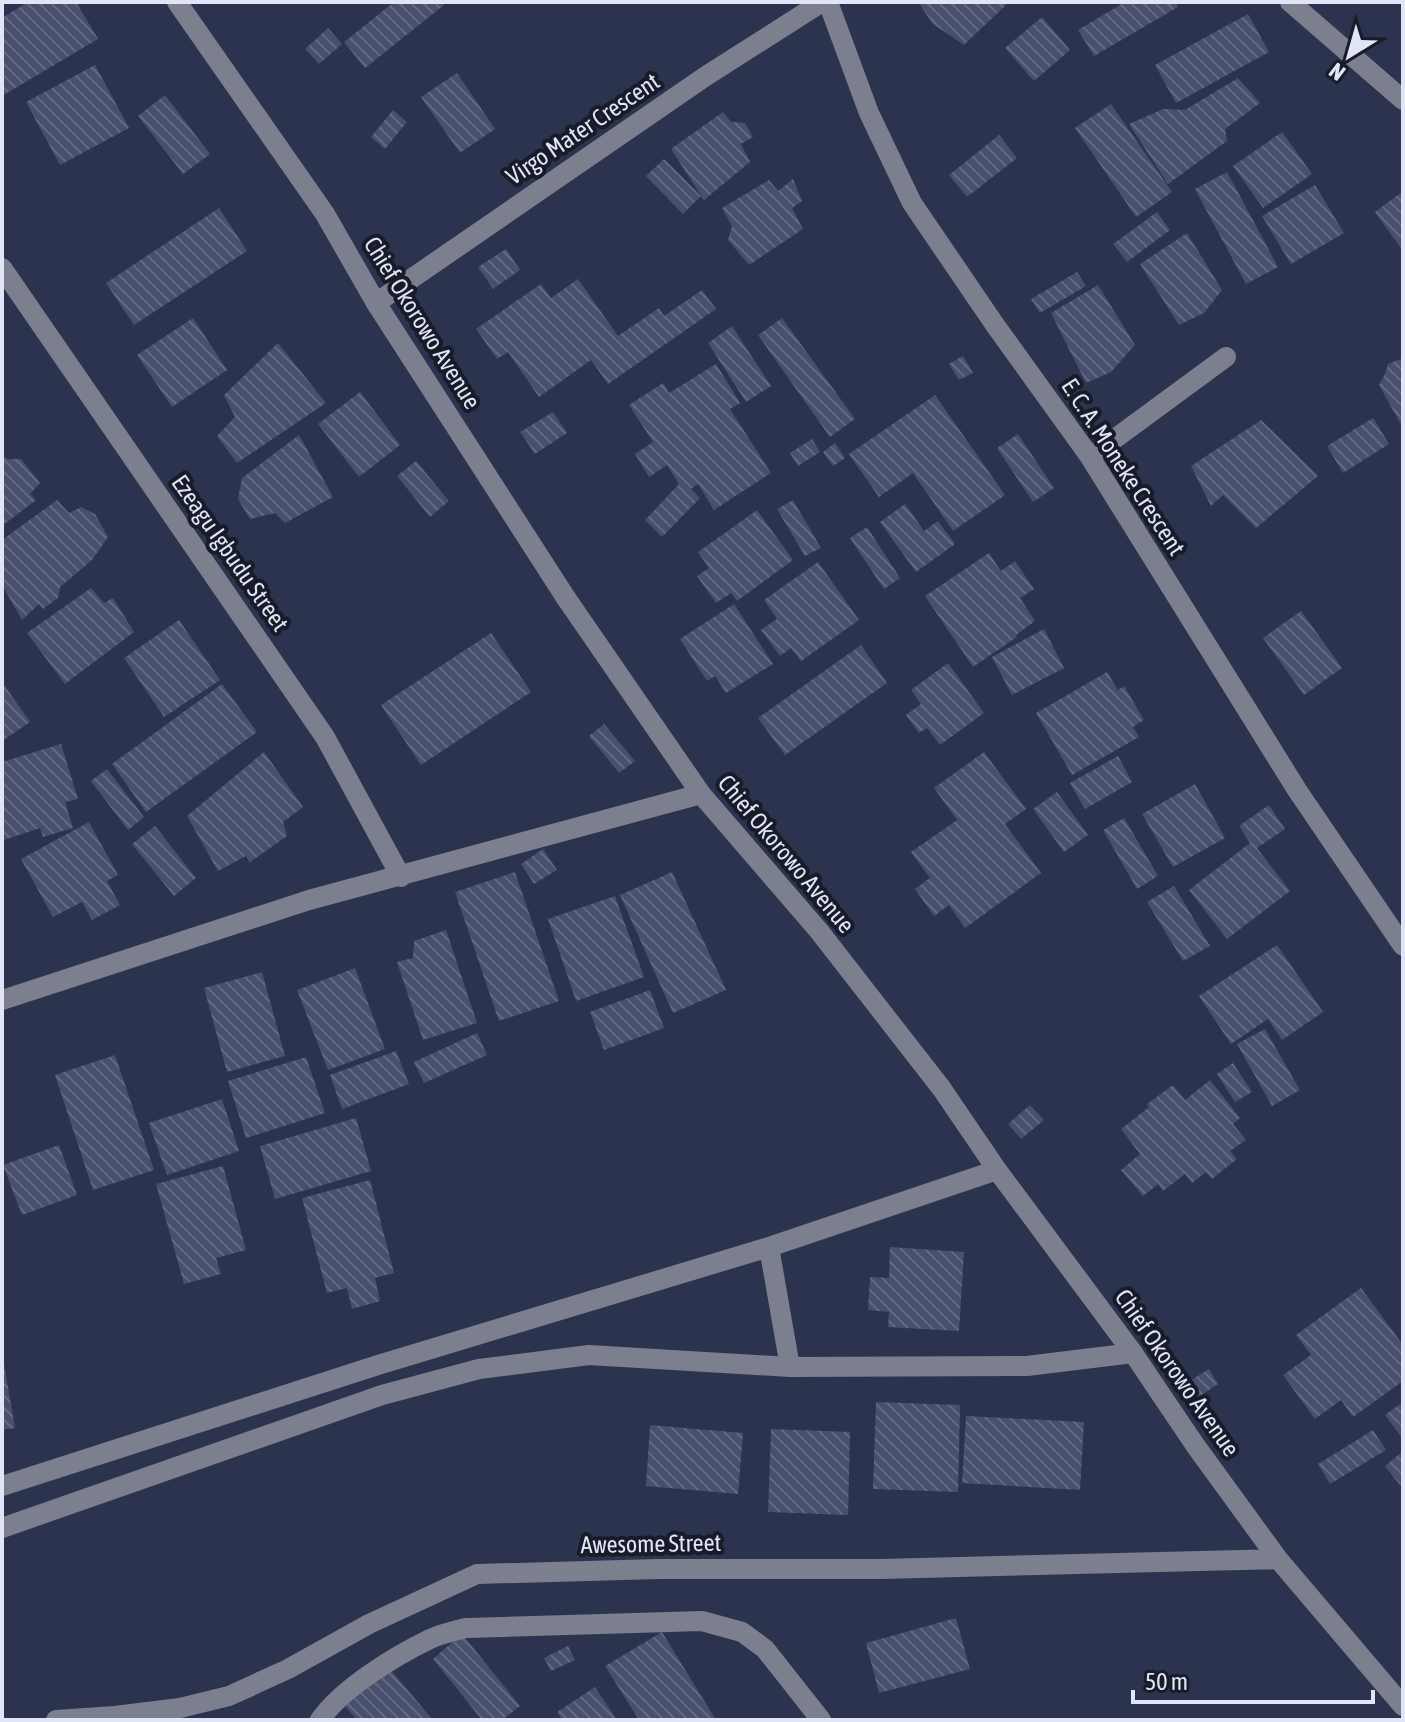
<svg xmlns="http://www.w3.org/2000/svg" width="1405" height="1722" font-family="'Asap Condensed',sans-serif">
<style>
.building{fill:url(#building-back-hatch)}
.lines{fill:none;stroke-linecap:round;stroke-linejoin:round}
.minor{stroke:#7c808e;stroke-width:20}
.labels{text-anchor:middle;stroke-width:8;stroke-linejoin:round;paint-order:stroke}
.street-label{font-size:24px;fill:#e0e5f7;stroke:#181b28}
</style>
<defs>
<pattern id="building-back-hatch" width="6" height="6" patternUnits="userSpaceOnUse" patternTransform="scale(2)"><rect width="6" height="6" fill="#48506d"/><path d="M-1 5l2 2M0 0l6 6M5-1l2 2" fill="none" stroke="#626983"/></pattern>
</defs>
<rect width="100%" height="100%" fill="#2c334e"/>
<!-- building -->
<path class="building" d="M28 2H76L98 39 2 96V18Z
M394 2H442L444 5 365 68 344 42Z
M918 2H1009L964 45 933 24Z
M1125 2H1176L1178 7 1094 56 1078 30Z
M1248 14 1269 52 1176 103 1155 65Z
M1042 17 1070 50 1034 81 1005 48Z
M328 28 342 44 319 64 305 49Z
M95 65 129 128 60 165 26 102Z
M457 73 495 129 460 153 421 97Z
M1238 78 1260 103 1225 129 1227 141 1168 184 1129 124 1163 109 1185 110Z
M165 95 210 154 183 174 138 116Z
M1111 104 1172 192 1136 217 1075 128Z
M393 110 407 122 385 149 371 137Z
M723 112 731 122 745 123 753 137 741 144 750 162 704 200 671 149Z
M1282 132 1312 174 1263 208 1233 166Z
M999 135 1017 158 967 197 949 175Z
M664 159 701 196 683 214 646 176Z
M1227 172 1278 267 1246 284 1195 189Z
M793 179 802 201 792 208 803 229 749 265 728 240 732 226 722 208 769 180 778 191Z
M1315 185 1344 233 1291 264 1262 216Z
M1403 191V251L1375 212Z
M219 208 247 251 134 325 106 283Z
M1157 212 1170 230 1127 262 1113 244Z
M1187 233 1222 290 1204 313 1179 325 1140 264Z
M506 249 520 270 493 289 478 267Z
M1077 272 1086 286 1040 313 1031 299Z
M578 279 618 336 659 308 664 316 702 290 716 309 608 384 591 360 539 397 508 352 497 359 476 329 541 284 551 298Z
M1098 285 1135 345 1111 372 1086 383 1051 313Z
M193 318 227 370 172 407 137 355Z
M782 318 855 419 830 437 758 335Z
M732 326 771 386 746 402 708 343Z
M278 343 326 403 237 463 217 436 235 417 224 395Z
M963 356 973 373 959 380 949 364Z
M1403 358V428L1379 385 1385 374 1388 364Z
M716 364 740 403 730 409 771 473 714 510 698 484 691 489 700 498 662 537 645 520 679 484 667 465 649 477 635 454 653 442 629 405 663 383 669 393Z
M360 392 400 445 359 477 318 424Z
M935 395 1005 495 953 531 913 473 879 497 849 454Z
M553 412 567 433 535 454 520 432Z
M1373 418 1389 444 1343 473 1327 446Z
M1261 420 1318 476 1256 528 1223 495 1211 506 1191 466Z
M1018 434 1054 488 1033 502 997 448Z
M299 435 333 497 285 523 275 513 250 519 238 499 242 478Z
M812 439 820 452 798 466 790 453Z
M835 443 845 458 833 466 823 452Z
M2 455 7 459H21L40 483 30 494 36 500 2 526Z
M416 461 449 501 430 517 397 476Z
M57 500 69 513 81 507 95 514 108 537 92 560 60 587 58 598 43 609 39 604 22 620 2 585V540Z
M793 500 821 548 805 556 777 509Z
M905 504 924 531 938 521 955 544 916 572 880 522Z
M757 510 793 560 737 601 731 593 716 603 697 576 709 568 698 552Z
M867 527 900 578 884 589 850 538Z
M989 553 1001 571 1015 561 1034 589 1020 598 1035 621 1016 635 1017 637 973 667 925 596Z
M818 562 859 620 801 661 791 648 780 656 761 630 777 619 764 600Z
M91 588 104 603 113 598 134 632 65 684 27 633Z
M734 604 773 664 726 693 715 676 707 681 680 639Z
M1301 611 1342 668 1304 695 1263 638Z
M179 620 220 680 164 717 124 658Z
M1044 629 1064 668 1012 695 992 657Z
M491 633 531 692 421 765 381 705Z
M861 645 887 683 785 755 758 718Z
M948 663 984 713 940 745 927 728 919 733 906 715 921 704 911 690Z
M1107 672 1118 690 1124 686 1144 720 1133 727 1139 737 1072 775 1036 713Z
M2 682 30 722 2 741Z
M222 684 257 732 146 812 112 764Z
M604 724 635 761 619 773 589 736Z
M61 744 78 799 65 802 73 828 43 837 40 828 4 840 2 834V762Z
M264 752 303 807 283 822 287 836 250 862 246 856 218 871 187 816Z
M984 752 1026 809 1005 824 1041 873 965 928 949 905 934 916 915 889 930 878 911 852 957 820 934 788Z
M1118 756 1132 782 1085 809 1070 783Z
M107 769 144 817 128 830 91 781Z
M1195 784 1225 838 1173 867 1142 814Z
M1057 792 1088 835 1064 852 1033 809Z
M1269 805 1285 829 1257 848 1290 891 1227 939 1189 890 1250 843 1239 826Z
M1124 818 1158 876 1137 889 1103 830Z
M89 822 118 875 107 881 120 905 92 920 82 902 53 917 21 859Z
M155 826 196 878 174 896 132 844Z
M543 849 557 870 534 884 521 864Z
M515 872 559 1001 499 1021 455 892Z
M672 872 726 990 673 1013 620 895Z
M1174 886 1210 946 1183 961 1147 902Z
M615 896 644 977 576 1001 548 919Z
M446 930 477 1023 423 1040 397 962 413 958 414 941Z
M1277 945 1323 1012 1282 1040 1268 1019 1231 1044 1199 996Z
M355 968 385 1049 328 1070 297 990Z
M262 972 285 1056 227 1072 204 988Z
M650 990 664 1028 604 1050 590 1012Z
M1265 1029 1300 1090 1272 1106 1237 1044Z
M477 1033 487 1055 424 1083 414 1062Z
M396 1051 409 1084 342 1109 330 1075Z
M115 1055 154 1170 93 1190 55 1075Z
M306 1057 325 1113 246 1138 228 1081Z
M1233 1063 1252 1092 1235 1102 1217 1074Z
M1210 1080 1240 1118 1233 1124 1246 1140 1230 1151 1237 1159 1212 1179 1206 1172 1192 1183 1185 1174 1163 1191 1158 1184 1143 1196 1121 1170 1140 1154 1121 1129 1149 1107 1147 1104 1173 1085 1185 1100Z
M222 1099 239 1151 167 1175 149 1123Z
M1030 1105 1044 1120 1021 1139 1008 1124Z
M356 1118 371 1171 275 1199 260 1146Z
M59 1145 77 1195 22 1215 3 1165Z
M223 1166 246 1250 216 1258 221 1274 184 1284 156 1184Z
M370 1180 394 1273 375 1278 380 1301 352 1309 347 1288 327 1293 302 1198Z
M890 1247 964 1252 959 1331 888 1327 889 1312 868 1310 870 1277 889 1278Z
M1361 1288 1403 1345V1381L1353 1417 1341 1400 1315 1419 1283 1375 1311 1355 1296 1335Z
M2 1364H4L15 1428 2 1430Z
M1209 1369 1218 1384 1195 1399 1185 1384Z
M876 1402 960 1405 958 1492 873 1489Z
M1403 1402V1439L1385 1415Z
M966 1416 1084 1422 1080 1490 962 1483Z
M650 1425 743 1433 738 1494 646 1486Z
M771 1429 850 1432 848 1515 768 1512Z
M1373 1430 1386 1450 1330 1484 1318 1464Z
M1403 1451V1482L1400 1485 1385 1466Z
M956 1618 970 1669 879 1693 866 1643Z
M662 1632 716 1720H639L605 1666Z
M462 1634 520 1706 502 1720H482L433 1659Z
M568 1646 575 1660 551 1671 544 1658Z
M388 1667 433 1720H357L344 1705Z
M595 1687 617 1720H563L557 1712Z"/>
<g class="lines">
<!-- minor -->
<path class="minor" d="M177 2 325 214 376 303 566 598 701 794 819 931 942 1089 997 1170 1133 1353 1195 1445 1278 1559 1403 1706
M828 2 869 113 912 203 995 325 1090 457 1297 790 1403 946
M1290 2 1403 100
M2 268 325 737 401 877
M376 303 706 76 822 2
M1090 457 1226 357
M2 1000 309 900 701 794
M769 1247 790 1367
M2 1486 378 1365 769 1247 997 1170
M2 1528 382 1395 479 1369 589 1355 790 1367 1027 1366 1133 1353
M56 1720 115 1716 180 1708 229 1696 288 1669 369 1624 477 1574 658 1569H881L1278 1559
M320 1720C342 1688 395 1656 430 1639 441 1634 454 1631 466 1628L702 1621 742 1632 765 1649 821 1720"/>
</g>
<g class="labels">
<!-- street labels -->
<g class="street-label">
<text transform="translate(583 129) rotate(-34)" y="8">Virgo Mater Crescent</text>
<text transform="translate(422 323) rotate(58)" y="8">Chief Okorowo Avenue</text>
<text transform="translate(1123 467) rotate(57)" y="8">E. C. A. Moneke Crescent</text>
<text transform="translate(230 553) rotate(55)" y="8">Ezeagu Igbudu Street</text>
<text transform="translate(786 854) rotate(50)" y="8">Chief Okorowo Avenue</text>
<text transform="translate(1177 1373) rotate(55)" y="8">Chief Okorowo Avenue</text>
<text transform="translate(651 1544) rotate(-1)" y="8">Awesome Street</text>
</g>
</g>
<!-- border -->
<rect width="1405" height="1722" fill="none" stroke="#e0e5f7" stroke-width="8"/>
<!-- north arrow -->
<g transform="translate(1349 56) rotate(217)" stroke="#181b28" stroke-width="6" paint-order="stroke">
<path d="M0-6L14 30L0 20L-14 30Z" fill="#e0e5f7"/>
<text y="-12" font-size="22" font-weight="bold" text-anchor="middle" fill="#e0e5f7">N</text>
</g>
<!-- scale -->
<path d="M1133 1690v12h240v-12" fill="none" stroke="#e0e5f7" stroke-width="4"/>
<text x="1145" y="1690" font-size="24" fill="#e0e5f7" stroke="#181b28" stroke-width="6" paint-order="stroke">50 m</text>
</svg>
